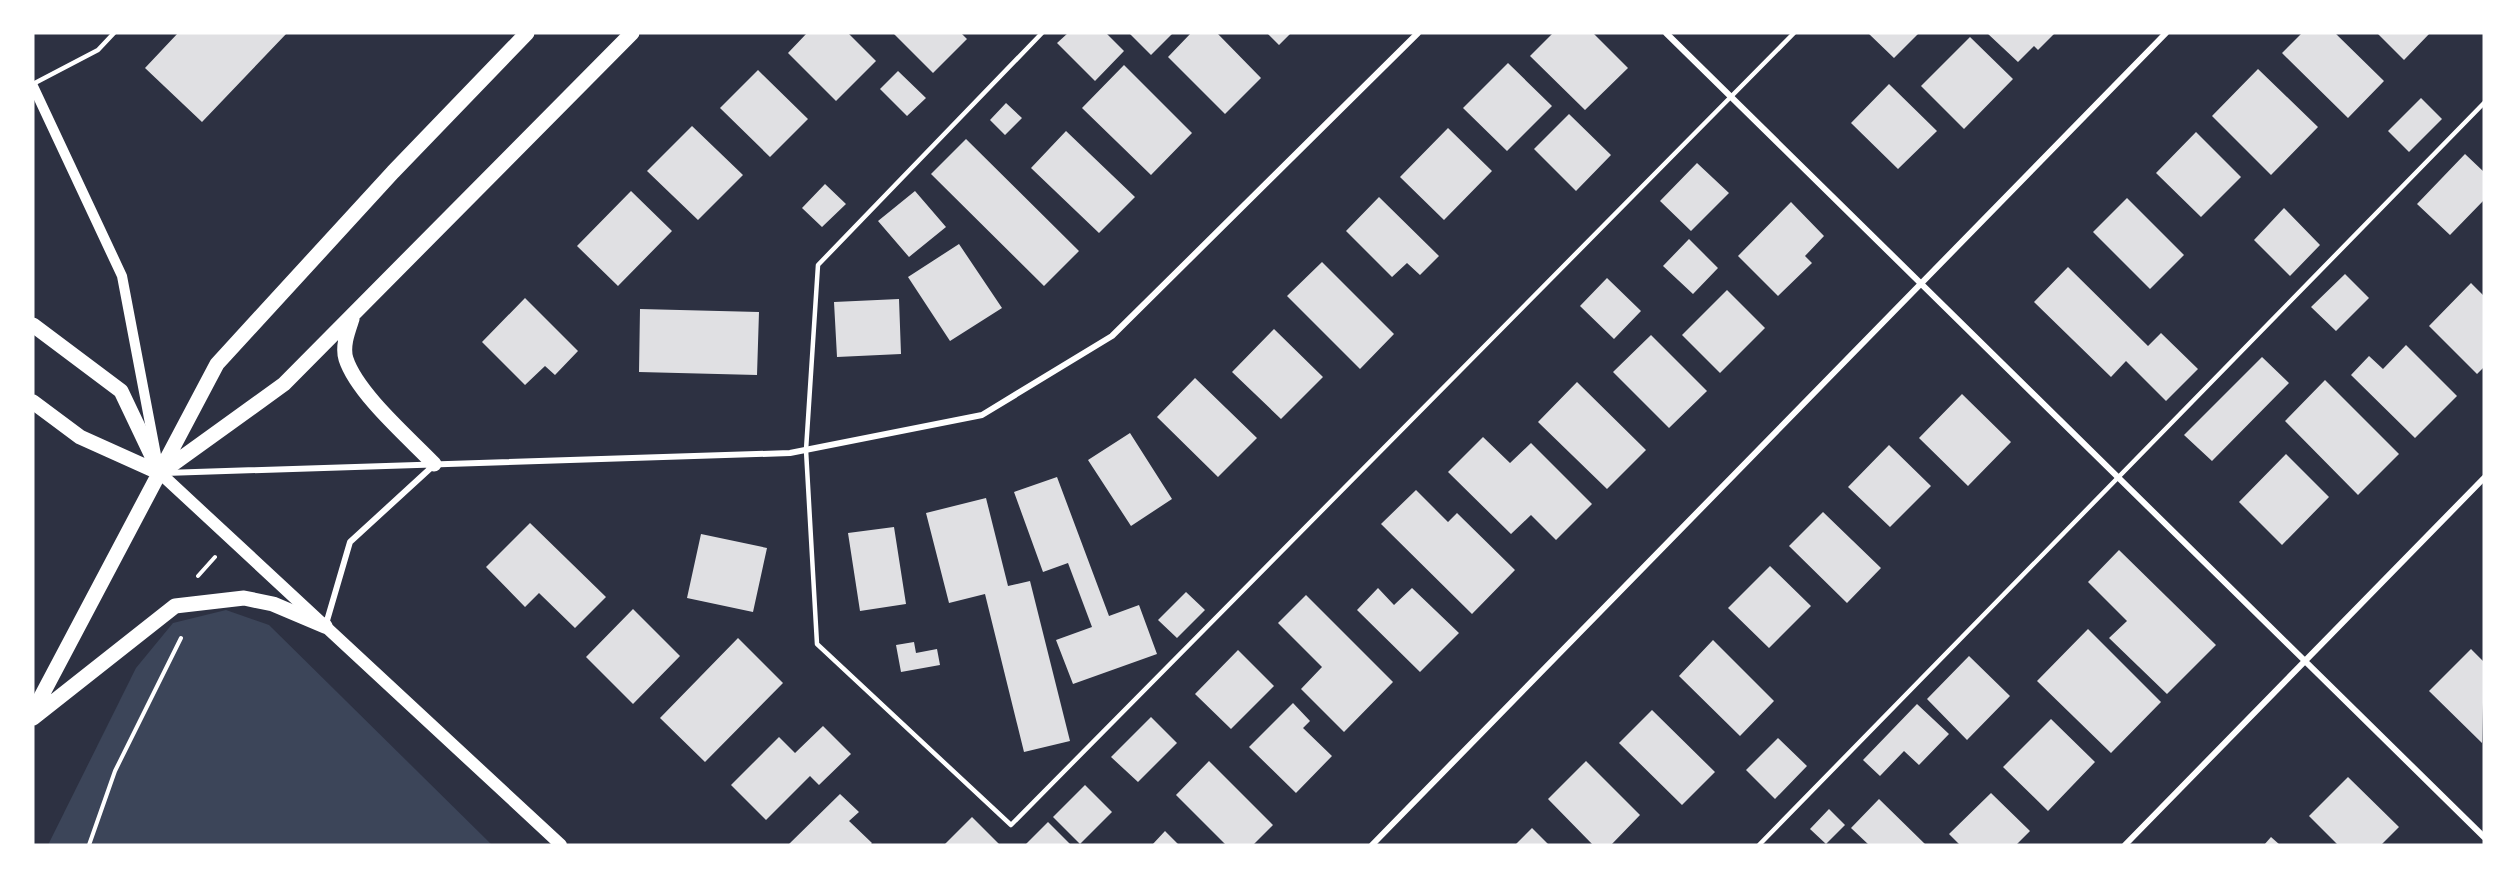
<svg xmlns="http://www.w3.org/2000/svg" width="2517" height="878" font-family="Poppins,sans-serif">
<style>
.green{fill:#3c4559}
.building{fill:#e0e0e3}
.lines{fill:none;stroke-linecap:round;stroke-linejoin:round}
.path{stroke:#fff;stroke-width:4}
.service{stroke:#fff;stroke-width:4.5}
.minor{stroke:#fff;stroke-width:6}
.tertiary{stroke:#fff;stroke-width:10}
.secondary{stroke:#fff;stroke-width:12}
.primary{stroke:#fff;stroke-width:15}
</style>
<rect width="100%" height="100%" fill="#2d3142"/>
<!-- green -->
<path class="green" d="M226 610 269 625 492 845H48L136 668 173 623Z"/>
<!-- building -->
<path class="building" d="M178 33H287L202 122 145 68Z
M807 33H848L876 61 836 101 788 53Z
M893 33H961L967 39 933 73Z
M1068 33H1106L1124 51 1095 81 1057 43Z
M1129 33H1173L1151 55Z
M1191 33H1217L1261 78 1225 114 1168 57Z
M1267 33H1291L1279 45Z
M1553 33H1593L1628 68 1585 110 1530 56Z
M1868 33H1919L1894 58Z
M1987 33H2055L2038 50 2034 46 2018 62Z
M2302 33H2335L2384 81 2348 118 2282 53Z
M2377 33H2430L2404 60Z
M1970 37 2013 79 1964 129 1921 86Z
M1508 63 1552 106 1507 151 1463 108Z
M1124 65 1192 133 1151 175 1082 108Z
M2258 69 2318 127 2271 175 2212 116Z
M758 70 808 119 770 157 720 108Z
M898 71 926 98 907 116 880 89Z
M1889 84 1937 131 1898 169 1851 123Z
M2421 98 2442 119 2409 152 2388 131Z
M1006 103 1022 118 1005 135 990 120Z
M1569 114 1611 155 1576 191 1534 149Z
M692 126 743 175 698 220 647 171Z
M1448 128 1492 171 1444 220 1400 177Z
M1066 131 1135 197 1099 233 1031 168Z
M2196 132 2241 177 2201 217 2156 173Z
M966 139 1079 251 1044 286 931 174Z
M2465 154 2484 172V200L2450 235 2417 204Z
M1697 163 1729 193 1691 231 1660 201Z
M825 184 846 204 822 227 802 208Z
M631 191 672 231 618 286 577 246Z
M915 191 946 227 909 257 878 221Z
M1379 197 1439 256 1420 275 1407 263 1392 277 1346 231Z
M2127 198 2184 255 2150 289 2093 232Z
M1791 202 1824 236 1805 256 1812 263 1778 296 1738 256Z
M2284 208 2320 245 2290 276 2254 240Z
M1689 239 1718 268 1693 294 1663 266Z
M959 244 1002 308 950 341 908 277Z
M1322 262 1394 334 1360 369 1287 296Z
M2068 267 2148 346 2161 333 2198 369 2166 401 2126 361 2111 377 2034 302Z
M2345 274 2369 298 2336 331 2311 307Z
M1607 278 1641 311 1614 339 1580 306Z
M2471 283 2484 296V367L2477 374 2429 326Z
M1727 290 1765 328 1720 373 1682 335Z
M525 298 578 351 555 375 545 366 525 385 482 342Z
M899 299 901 354 837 357 834 302Z
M640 309 759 312 757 375 639 372Z
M1274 329 1323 377 1281 419 1232 372Z
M1651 335 1707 391 1669 428 1613 372Z
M2406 345 2457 396 2415 438 2351 375 2369 356 2383 369Z
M2262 357 2289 383 2212 461 2184 435Z
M1195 378 1257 438 1218 477 1157 417Z
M2325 380 2399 454 2358 495 2285 421Z
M1577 382 1646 450 1607 489 1538 422Z
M1962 394 2011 442 1968 486 1919 438Z
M1130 433 1172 499 1131 526 1088 460Z
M1483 437 1510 463 1531 443 1592 504 1556 540 1531 515 1511 534 1448 472Z
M1889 445 1931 486 1890 527 1848 487Z
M2286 454 2329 497 2282 545 2239 502Z
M1057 477 1109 616 1139 605 1157 654 1073 684 1056 640 1092 627 1068 563 1043 572 1014 492Z
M1416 490 1448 522 1457 513 1515 570 1472 614 1381 524Z
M986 498 1008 586 1030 581 1070 741 1024 752 985 594 949 603 926 513Z
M1823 512 1881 568 1847 603 1789 546Z
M530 523 606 597 575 628 539 593 525 607 486 567Z
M894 527 906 604 860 611 848 533Z
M701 534 767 548 753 612 687 598Z
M2119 550 2216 645 2167 694 2109 638 2127 621 2088 582Z
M1770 566 1811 606 1769 648 1728 608Z
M1378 588 1394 605 1412 588 1459 633 1420 672 1357 610Z
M1186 592 1205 610 1177 638 1158 620Z
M1306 595 1393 682 1344 732 1301 689 1322 667 1278 623Z
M633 609 680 656 633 704 586 657Z
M2088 629 2161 702 2111 753 2037 681Z
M738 638 783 683 705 762 660 718Z
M1713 640 1774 701 1740 736 1679 676Z
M914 642 916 653 937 649 940 665 901 672 896 645Z
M2471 649 2484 662 2482 743 2429 691Z
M1238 650 1274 686 1231 729 1195 694Z
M1969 656 2010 696 1967 740 1927 699Z
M1293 703 1310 721 1303 728 1332 756 1296 793 1249 747Z
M1917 704 1949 734 1919 765 1904 751 1880 776 1863 760Z
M1652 710 1715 772 1682 805 1619 743Z
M1151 717 1177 743 1138 782 1111 757Z
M2051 719 2095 762 2048 811 2003 767Z
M823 726 851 754 819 785 810 776 766 820 731 785 779 737 795 753Z
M1778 738 1807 766 1775 799 1746 770Z
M1209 761 1273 825 1253 845H1226L1176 795Z
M1586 761 1640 815 1611 845H1593L1548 799Z
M2348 777 2399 827 2381 845H2338L2309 816Z
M1085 785 1112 812 1080 844 1053 817Z
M1991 793 2030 831 2016 845H1960L1949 834Z
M840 794 859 812 849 821 872 843 870 845H788Z
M1879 799 1926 845H1869L1851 828Z
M1829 809 1845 825 1826 844 1810 829Z
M972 817 1000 845H944Z
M1048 822 1071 845H1025Z
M1532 828 1549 845H1515Z
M1165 831 1179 845H1152Z
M2271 837 2280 845H2264Z"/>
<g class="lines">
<!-- path -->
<path class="path" d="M198 576 215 557
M89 845 115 771 181 638"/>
<!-- service -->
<path class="service" d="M1042 33 818 265 806 450 817 644 1011 825 1794 33
M33 84 98 50 114 33
M1759 845 2484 103"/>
<!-- minor -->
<path class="minor" d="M1666 33 2484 837
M165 473 790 453 982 415 1112 336 1418 33
M326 624 350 542 434 465
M1372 845 2166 33
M2125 845 2484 478"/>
<!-- tertiary -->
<path class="tertiary" d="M33 86 122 276 156 455"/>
<!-- secondary -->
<path class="secondary" d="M160 473 561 845"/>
<!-- primary -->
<path class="primary" d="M352 319C348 331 342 346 346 359 357 393 408 437 434 464
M33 325 121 391 160 473
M33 402 80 437 160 473
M162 472 284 384 632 33
M33 712 217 364 393 172 527 33
M33 718 175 606 244 598 273 604 325 626"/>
</g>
<!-- border -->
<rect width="2517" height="878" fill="none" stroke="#ffffff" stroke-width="69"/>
</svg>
